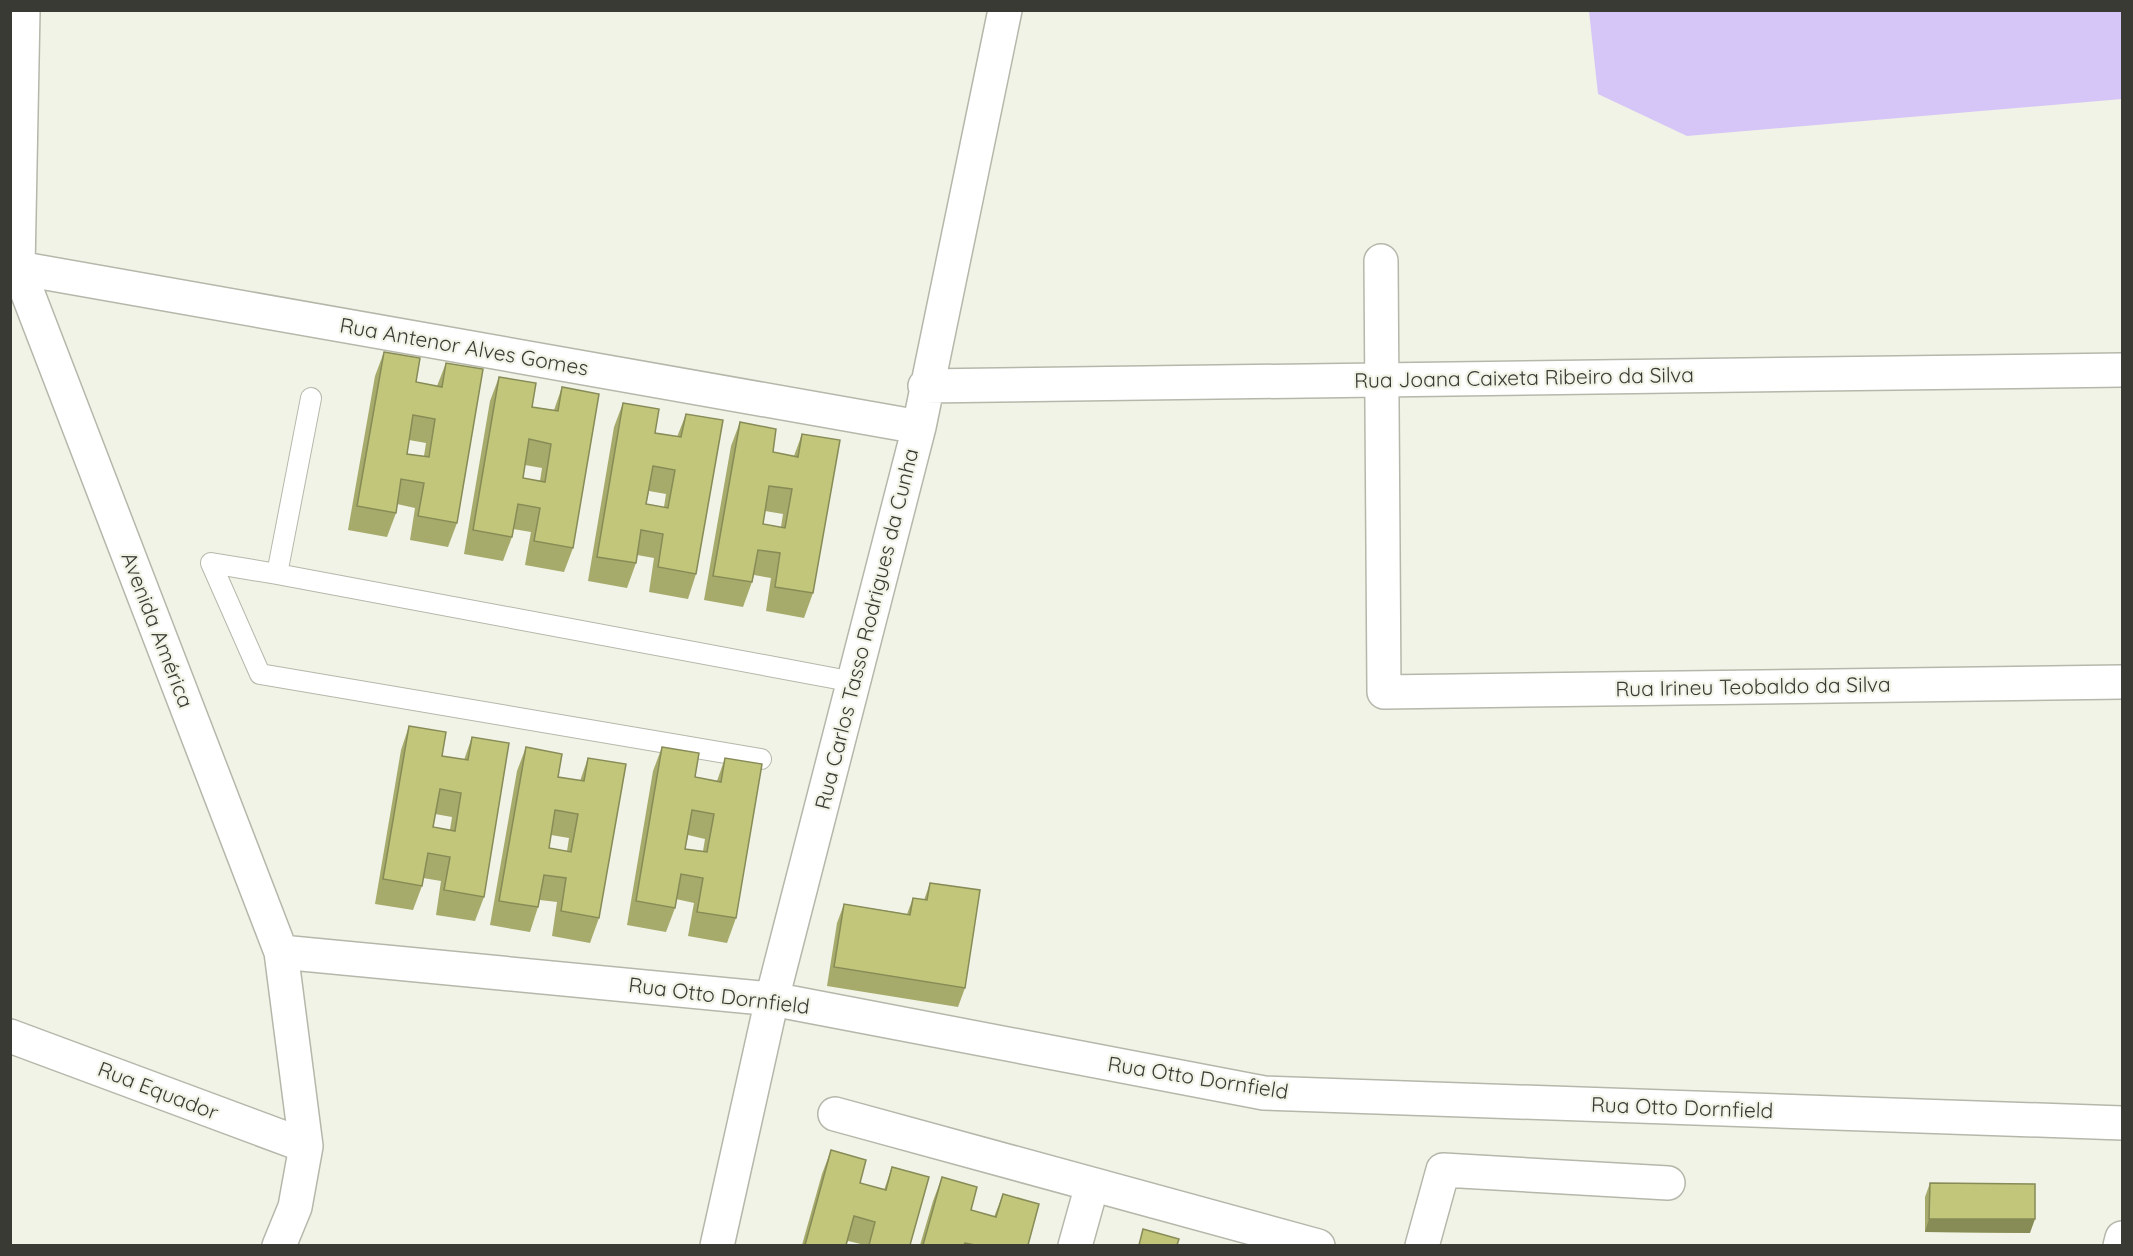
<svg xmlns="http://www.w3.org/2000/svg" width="2133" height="1256" font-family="Quicksand,sans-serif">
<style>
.green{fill:#d6c6f7}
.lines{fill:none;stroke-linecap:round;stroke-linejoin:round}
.service-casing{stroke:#b6b7ab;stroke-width:22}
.minor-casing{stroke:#b6b7ab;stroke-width:36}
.tertiary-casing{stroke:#b6b7ab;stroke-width:36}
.service{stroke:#fff;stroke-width:20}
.minor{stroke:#fff;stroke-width:33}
.tertiary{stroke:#fff;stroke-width:33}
.wall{fill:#a6aa6a;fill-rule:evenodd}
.shaded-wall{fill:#878b56}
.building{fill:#c1c67b;stroke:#878b56;stroke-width:1.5;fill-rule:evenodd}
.labels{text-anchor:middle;stroke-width:4.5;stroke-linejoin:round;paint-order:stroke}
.street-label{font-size:21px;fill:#3a3a35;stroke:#f1f3e6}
</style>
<rect width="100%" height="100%" fill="#f1f3e6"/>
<!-- green -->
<path class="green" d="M1589 11H2122V99L1687 136 1598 94Z"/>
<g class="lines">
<defs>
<path id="service" d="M311 398 277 574 854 682
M277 574 211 563 260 674 761 759"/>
<path id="minor" d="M23 10 18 268 281 952 306 1146 295 1207 279 1246
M1381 261 1384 692 2122 682
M10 271 18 268 919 427
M925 386 2122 370
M281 952 772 999 1264 1093 2122 1123
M10 1036 306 1146
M835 1114 1318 1246
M717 1246 772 999 919 427 1005 10
M1075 1246 1092 1185
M1422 1246 1443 1170 1668 1183"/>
<path id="tertiary" d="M2120 1246 2122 1238"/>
</defs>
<!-- service casing -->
<use href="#service" class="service-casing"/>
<!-- minor casing -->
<use href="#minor" class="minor-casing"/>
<!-- tertiary casing -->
<use href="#tertiary" class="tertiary-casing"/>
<!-- service -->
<use href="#service" class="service"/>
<!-- minor -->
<use href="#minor" class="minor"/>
<!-- tertiary -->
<use href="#tertiary" class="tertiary"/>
</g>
<!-- wall -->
<path class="wall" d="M384 352 416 382 437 386 446 363 457 523 448 547 410 540 415 508 397 504 396 513 387 537 348 530 375 376ZM409 440 426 443 424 456 407 454Z
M499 377 532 407 554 410 562 387 573 548 564 572 525 565 531 532 513 529 512 537 503 561 464 554 490 401ZM525 465 542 468 540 481 523 478Z
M623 403 655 433 677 437 686 414 696 574 688 599 649 592 654 558 637 555 636 563 627 588 588 581 614 427ZM649 491 666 494 664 507 646 504Z
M740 422 773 452 794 456 802 434 813 593 804 618 766 611 771 578 754 575 752 582 743 607 704 600 731 446ZM765 511 783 514 781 527 763 524Z
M409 726 442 756 464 760 472 737 484 897 475 921 436 915 441 881 423 878 422 886 413 910 375 904 401 750ZM435 814 452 817 450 830 433 827Z
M526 747 558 777 580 781 588 758 599 918 590 943 552 936 557 902 540 900 538 907 530 932 490 925 517 771ZM551 835 569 838 567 851 549 848Z
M662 747 695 777 717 781 725 758 736 918 727 943 688 936 694 903 676 899 675 908 666 932 627 925 653 771ZM688 835 705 839 703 851 685 849Z
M930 883 965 988 958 1007 827 986 837 923 844 904 907 914 913 898 924 900Z
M831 1150 860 1183 884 1190 892 1167 910 1245H865L848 1241 846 1245H802L822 1174Z
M942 1177 971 1210 994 1217 1003 1194 1028 1245H920L933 1201Z
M1930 1183 2030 1233 1925 1232V1197Z"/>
<!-- shaded-wall -->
<path class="shaded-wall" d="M1929 1219H2035L2030 1233 1925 1232Z"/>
<!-- building -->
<path class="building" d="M384 352 420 358 416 382 442 387 446 363 483 369 457 523 418 516 424 483 401 479 396 513 357 506ZM413 415 435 419 429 457 407 454Z
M499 377 536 383 532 407 558 411 562 387 599 394 573 548 534 541 540 508 518 504 512 537 473 530ZM529 439 551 444 545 482 523 478Z
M623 403 659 409 655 433 681 437 686 414 723 420 696 574 658 567 663 534 641 530 636 563 597 557ZM653 466 675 470 668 508 646 504Z
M740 422 776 429 773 452 798 457 802 434 840 440 813 593 775 587 780 553 758 550 752 582 713 576ZM769 486 792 489 785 528 763 524Z
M409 726 446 732 442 756 468 760 472 737 509 743 484 897 444 890 450 857 428 853 422 886 383 879ZM440 789 461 793 455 831 433 827Z
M526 747 562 754 558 777 584 781 588 758 626 764 599 918 561 911 566 878 544 875 538 907 499 901ZM555 810 578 814 571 852 549 848Z
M662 747 699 753 695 777 721 782 725 758 762 764 736 918 697 912 703 878 681 874 675 908 636 901ZM692 810 714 814 707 852 685 849Z
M930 883 980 890 965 988 834 967 844 904 910 915 913 898 927 900Z
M831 1150 866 1160 860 1183 886 1190 892 1167 929 1177 910 1245H869L875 1222 854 1216 846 1245H805Z
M942 1177 977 1187 971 1210 996 1217 1003 1194 1039 1204 1028 1245H975L965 1243 964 1245H923Z
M1930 1183 2035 1184V1219H1929Z
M1143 1229 1179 1239 1177 1245H1139Z"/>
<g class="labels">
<!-- street labels -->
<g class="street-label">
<text transform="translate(464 347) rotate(10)" y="7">Rua Antenor Alves Gomes</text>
<text transform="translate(1524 378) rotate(-1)" y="7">Rua Joana Caixeta Ribeiro da Silva</text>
<text transform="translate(867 629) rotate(-76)" y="7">Rua Carlos Tasso Rodrigues da Cunha</text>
<text transform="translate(157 630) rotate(69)" y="7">Avenida América</text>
<text transform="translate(1753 687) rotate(-1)" y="7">Rua Irineu Teobaldo da Silva</text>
<text transform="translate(719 996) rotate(7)" y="7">Rua Otto Dornfield</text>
<text transform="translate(1198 1078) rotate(9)" y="7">Rua Otto Dornfield</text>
<text transform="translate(158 1091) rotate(21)" y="7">Rua Equador</text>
<text transform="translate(1682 1108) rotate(2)" y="7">Rua Otto Dornfield</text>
</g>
</g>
<!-- border -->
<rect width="2133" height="1256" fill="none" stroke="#3a3a35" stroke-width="24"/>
</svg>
